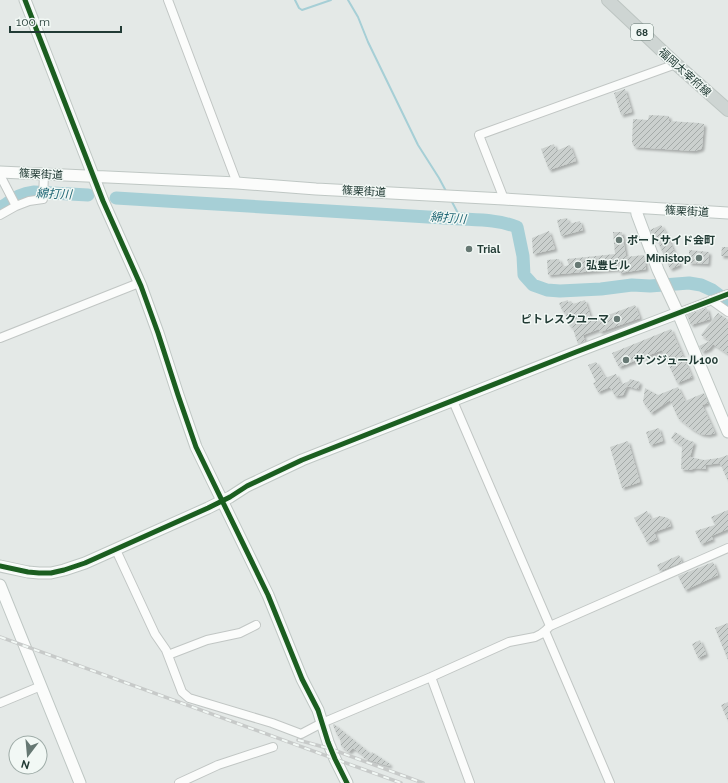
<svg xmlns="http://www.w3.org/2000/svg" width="728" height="783" font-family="Raleway,'Noto Sans JP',sans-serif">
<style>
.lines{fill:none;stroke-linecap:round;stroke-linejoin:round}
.stream{stroke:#a6cfd6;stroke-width:2}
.river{stroke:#a6cfd6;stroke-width:13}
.building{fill:url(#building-hatch);filter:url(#shadow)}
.street-casing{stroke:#c1c6c4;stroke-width:10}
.secondary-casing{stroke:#bfc7c4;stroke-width:13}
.primary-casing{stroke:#bdc5c2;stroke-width:14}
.street{stroke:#fbfcfb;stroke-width:8}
.secondary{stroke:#fbfcfb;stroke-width:11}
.primary{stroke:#ced5d3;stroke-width:12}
.rail-casing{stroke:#c7cac9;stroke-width:3.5}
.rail{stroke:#f2f8f5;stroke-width:2;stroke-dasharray:6;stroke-linecap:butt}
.cycleway-casing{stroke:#f2f8f5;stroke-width:8}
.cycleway{stroke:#1b5e20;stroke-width:5}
.poi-dot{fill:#667873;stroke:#f2f8f5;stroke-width:1.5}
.labels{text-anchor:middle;stroke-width:3;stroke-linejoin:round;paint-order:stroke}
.shield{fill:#f2f8f5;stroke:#60746f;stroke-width:1}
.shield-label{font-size:10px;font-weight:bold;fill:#223b35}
.street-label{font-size:11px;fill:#223b35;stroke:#f2f8f5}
.poi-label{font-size:11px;font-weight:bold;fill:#223b35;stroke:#f2f8f5;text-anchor:start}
.water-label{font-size:12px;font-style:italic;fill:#1f6775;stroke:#f2f8f5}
</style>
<defs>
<pattern id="building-hatch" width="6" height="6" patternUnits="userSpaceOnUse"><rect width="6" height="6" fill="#cbd0ce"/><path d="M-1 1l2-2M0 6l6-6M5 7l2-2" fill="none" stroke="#a4aaa8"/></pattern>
<filter id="shadow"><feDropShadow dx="2.5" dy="2.5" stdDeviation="1" flood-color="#0004"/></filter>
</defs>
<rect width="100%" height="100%" fill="#e4e9e7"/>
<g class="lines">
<!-- stream -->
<path class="stream" d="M295 0 299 8 302 10 331 0
M348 0 358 17 368 42 418 145 439 178 447 193
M451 200 461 219"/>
<!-- river -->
<path class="river" d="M116 198 461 219C480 220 499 220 517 227L523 256 524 275 533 285 547 290 560 291 601 289 632 285 650 286 689 283 701 285 712 290 728 302
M0 208C13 200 17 194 34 192L88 195"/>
</g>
<!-- building -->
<path class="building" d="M625 89 632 112 621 115 614 93Z
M649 115 669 116V121L699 123 704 124 702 147 701 149 694 151 635 147 633 145 632 142 633 119 648 120Z
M554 144 556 151 570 145 576 161 549 170 541 149Z
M567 218 569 224 580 221 583 230 561 236 557 220Z
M661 225 666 233 680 265 670 269 657 240 654 239 650 230Z
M549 231 555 249 533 254 532 238Z
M613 232H622L626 257 644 255 646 269 619 273V269L548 275 547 260 559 259 562 267 569 265 567 259 615 254Z
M722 247H728V256H721Z
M689 250 709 252 708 264 689 263Z
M568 300V302L571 301 573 304 585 300 592 321 635 305 640 318 600 332 599 329 583 335 585 341 578 344 572 326 570 327 565 312H563L559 303Z
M707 308 710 319 691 325 687 315Z
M718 313 728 320V354L713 344 709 349 702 352 699 346 710 341 701 335Z
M671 329 692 377 677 383 662 350 619 367 612 353Z
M596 362 605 378 616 374 621 385 629 381 630 379 640 382 638 389 627 386 623 395 615 396 610 387 598 392 593 383 596 382 588 365Z
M678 387 685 401 704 393 708 403 702 405 715 433 708 435 701 434 692 429 678 418 670 400 651 413 643 402 645 388 658 395Z
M659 428 663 441 650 445 646 432Z
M675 432 687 440 694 442 690 457 704 460 719 458 728 455V481L720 463 705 465 706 469 695 468 690 470 681 469 682 446 671 438Z
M628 441 640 482 622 488 610 447Z
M728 510V529L711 536 713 539 701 544 695 531 715 525 711 517Z
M647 511 651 519 660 516 668 518 671 526 654 532 657 539 647 543 644 536 634 518Z
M679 555 682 562 660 571 657 565Z
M713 562 718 575 685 590 678 576Z
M728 623V660L715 628Z
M700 640 706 654 698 658 692 644Z
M728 702V721L721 705Z
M334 724 371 754 372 752 390 764 389 766 363 758 365 756 353 748 349 752 341 746 340 738 337 735 333 725Z"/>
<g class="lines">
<defs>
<path id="street" d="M168 0 237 183
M0 175 16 206 0 215
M504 199 479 135 676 64
M16 206 29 201 43 199 44 174
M711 300 728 312
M678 313 728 294
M0 338 139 283
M453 401 550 626
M116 550 155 634 166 650 182 692 189 698 272 723 301 734 322 723 431 677 509 642 535 637 541 634 545 631 550 626 728 548
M545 631 610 783
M168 655 207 640 240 633 256 625
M431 677 470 783
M0 703 41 686
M179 783 218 765 273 747"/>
<path id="secondary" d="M25 0 103 201 141 286 158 333 178 395 196 447 268 595 302 679 318 710 328 742 335 759 347 783
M0 172 237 183 316 189 504 199 728 213
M636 208 637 214 658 270 678 313 728 432
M0 566 28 572 39 573H51L64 570 85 563 208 508 230 497 247 486 302 460 576 352 678 313
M0 585 80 783"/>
<path id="primary" d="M608 0 676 64 728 110"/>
</defs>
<!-- street casing -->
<use href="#street" class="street-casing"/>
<!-- secondary casing -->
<use href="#secondary" class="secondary-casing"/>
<!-- primary casing -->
<use href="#primary" class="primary-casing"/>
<!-- street -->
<use href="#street" class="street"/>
<!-- secondary -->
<use href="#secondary" class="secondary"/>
<!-- primary -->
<use href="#primary" class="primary"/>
<defs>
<path id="rail" d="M0 637 401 783
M298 740 331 749 423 783"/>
</defs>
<!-- rail casing -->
<use href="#rail" class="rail-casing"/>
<!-- rail -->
<use href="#rail" class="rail"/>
<defs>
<path id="cycleway" d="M25 0 103 201 141 286 158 333 178 395 196 447 268 595 302 679 318 710 328 742 335 759 347 783
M0 566 28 572 39 573H51L64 570 85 563 208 508 230 497 247 486 302 460 576 352 728 294"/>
</defs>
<!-- cycleway casing -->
<use href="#cycleway" class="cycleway-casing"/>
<!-- cycleway -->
<use href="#cycleway" class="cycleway"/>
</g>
<!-- markers -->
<g class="poi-dot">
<circle cx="619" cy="240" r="4"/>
<circle cx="469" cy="249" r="4"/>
<circle cx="699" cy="258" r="4"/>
<circle cx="578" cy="265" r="4"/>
<circle cx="617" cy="319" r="4"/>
<circle cx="626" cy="360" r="4"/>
</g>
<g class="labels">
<!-- shield labels -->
<rect class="shield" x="631" y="24" width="22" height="16" rx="3"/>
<g class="shield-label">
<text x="642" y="36">68</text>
</g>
<!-- street labels -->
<g class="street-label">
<text transform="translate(685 72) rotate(42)" y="4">福岡太宰府線</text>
<text transform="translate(41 174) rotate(3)" y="4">篠栗街道</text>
<text transform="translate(364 191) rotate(3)" y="4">篠栗街道</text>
<text transform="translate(687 211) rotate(3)" y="4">篠栗街道</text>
</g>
<!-- poi labels -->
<g class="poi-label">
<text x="627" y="244">ポートサイド会町</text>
<text x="477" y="253">Trial</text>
<text x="691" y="262" text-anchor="end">Ministop</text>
<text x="586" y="269">弘豊ビル</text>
<text x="609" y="323" text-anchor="end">ピトレスクユーマ</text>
<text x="634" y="364">サンジュール100</text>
</g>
<!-- water labels -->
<g class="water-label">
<text transform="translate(54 194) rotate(2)" y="4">綿打川</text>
<text transform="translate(448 218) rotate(4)" y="4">綿打川</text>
</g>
</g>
<!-- north arrow -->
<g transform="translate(28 755) rotate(196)"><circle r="19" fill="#f2f8f5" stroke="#9faca8"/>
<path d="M0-3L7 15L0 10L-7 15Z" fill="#667873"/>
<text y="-6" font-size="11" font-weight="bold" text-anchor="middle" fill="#223b35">N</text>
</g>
<!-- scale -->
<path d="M10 26v6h111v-6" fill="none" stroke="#223b35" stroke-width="2"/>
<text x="16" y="26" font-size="12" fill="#223b35" stroke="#f2f8f5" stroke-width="3" paint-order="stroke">100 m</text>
</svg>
